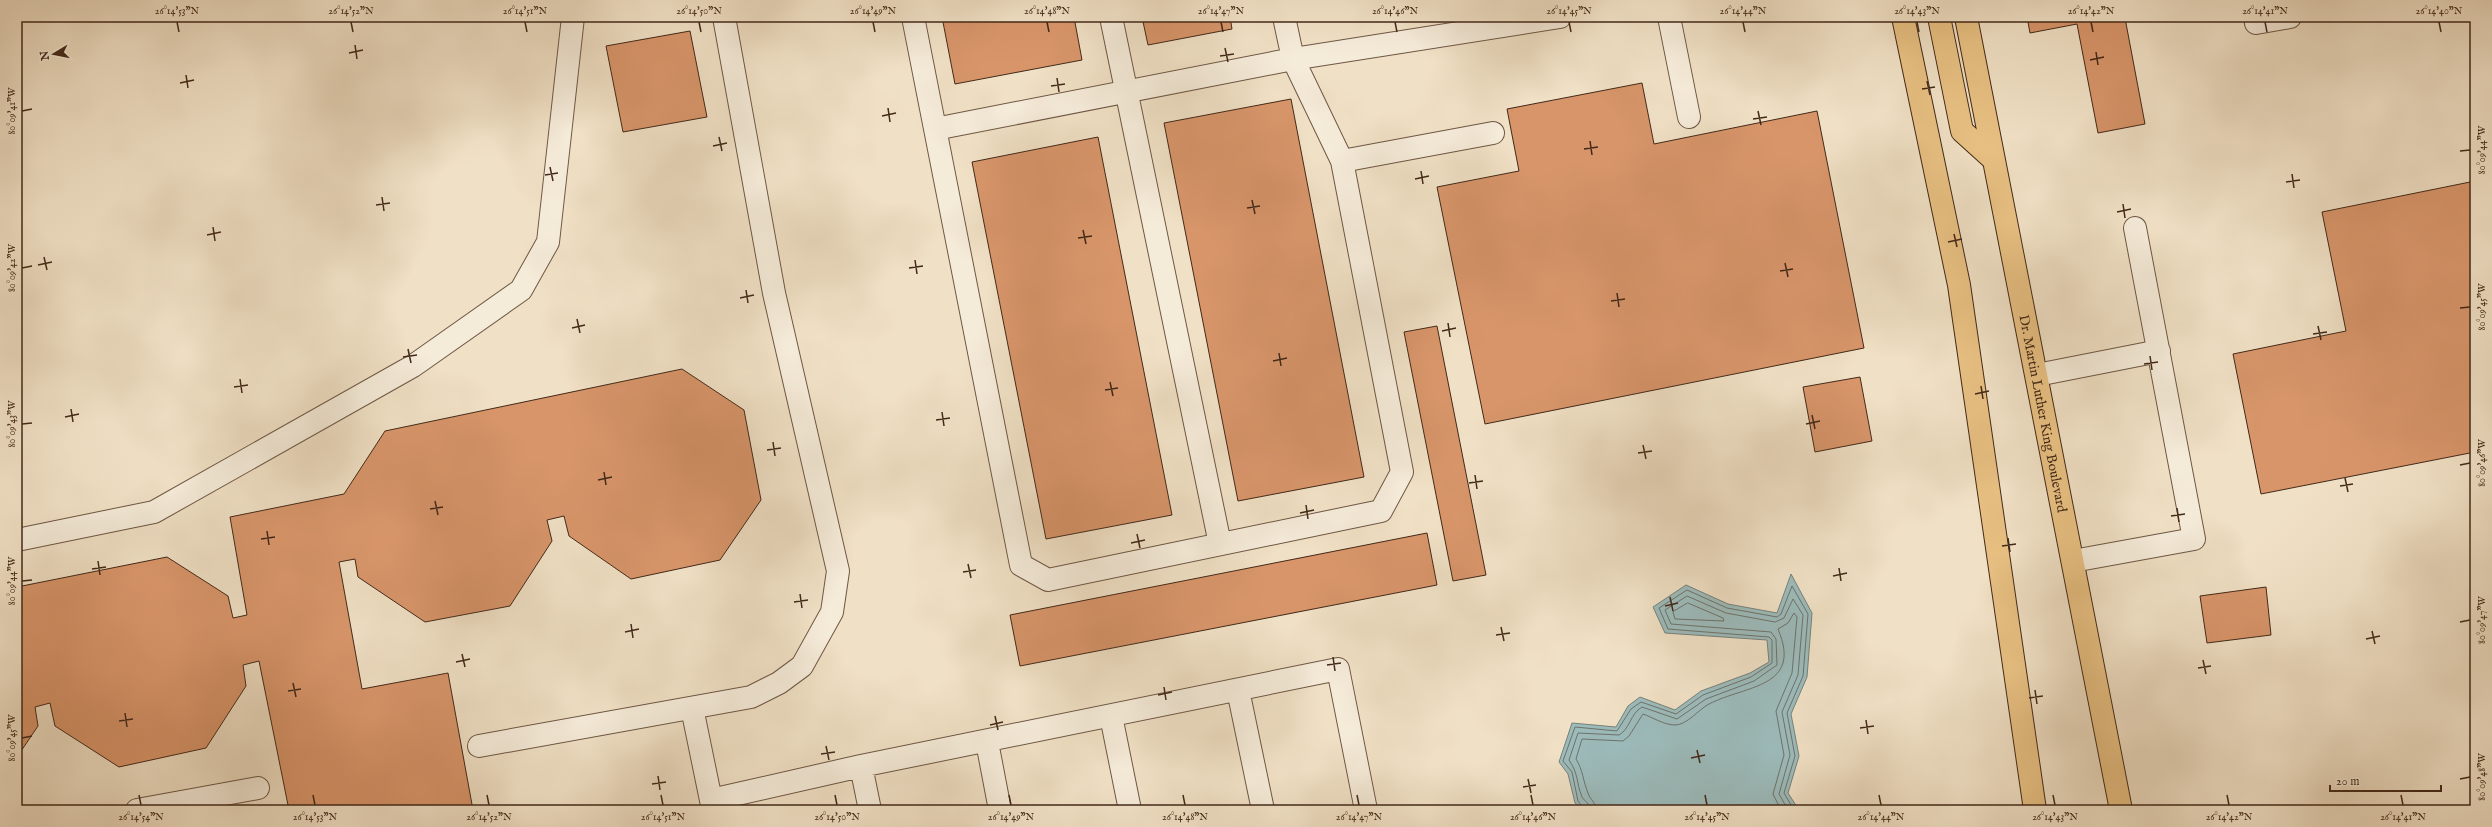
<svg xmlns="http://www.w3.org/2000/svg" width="2492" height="827" font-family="'IM FELL English',serif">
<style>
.water{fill:#9cbbbb;stroke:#78817a}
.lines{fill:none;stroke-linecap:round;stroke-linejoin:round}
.shore{stroke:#6f726a;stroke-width:1}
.building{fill:#d8956a;stroke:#422919}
.minor-casing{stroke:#6e5744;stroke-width:24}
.major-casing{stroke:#422919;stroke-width:24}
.minor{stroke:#f5ebd9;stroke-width:22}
.major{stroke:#e8c082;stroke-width:22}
.ticks{fill:none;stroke:#422919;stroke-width:1.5}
.labels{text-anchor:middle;stroke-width:4;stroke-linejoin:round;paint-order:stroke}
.street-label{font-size:14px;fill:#422919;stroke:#f5ebd9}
.neatline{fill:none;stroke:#422919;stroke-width:1.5}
.ticks-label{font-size:10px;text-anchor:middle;fill:#422919}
</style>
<rect width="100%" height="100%" fill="#f0e0c5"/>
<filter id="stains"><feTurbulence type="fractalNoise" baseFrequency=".005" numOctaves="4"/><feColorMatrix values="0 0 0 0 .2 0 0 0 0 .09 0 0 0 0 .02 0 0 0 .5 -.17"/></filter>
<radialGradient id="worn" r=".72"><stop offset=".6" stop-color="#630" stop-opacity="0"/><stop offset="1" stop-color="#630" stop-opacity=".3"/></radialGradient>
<!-- water -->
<path class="water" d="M1791 574 1812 613 1807 677 1791 714 1799 756 1788 793 1799 810H1583L1575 803 1568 774 1559 762 1572 723 1616 727 1628 706 1640 697 1675 710 1701 691 1750 673 1769 662 1767 640 1665 633 1653 607 1686 585 1728 604 1777 613Z"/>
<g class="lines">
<!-- shore -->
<path class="shore" d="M1688 603 1723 618 1724 621 1675 619 1673 612Z
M1585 810 1578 801 1572 772 1563 761 1575 727 1617 731 1631 709 1641 702 1676 714 1703 695 1751 677 1772 663V640L1769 637 1668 629 1659 608 1687 590 1727 608 1777 617 1781 614 1792 586 1808 614 1803 676 1787 713 1795 756 1784 793 1794 810
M1590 810C1590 803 1585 802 1582 797 1576 782 1579 775 1569 760L1578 733 1619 735C1630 729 1630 714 1642 707L1677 719 1706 699 1754 681 1777 665 1776 639 1771 632 1671 624 1665 610 1687 596 1726 613 1775 622 1784 618 1793 599 1803 615 1798 675 1782 712 1790 755 1779 794 1788 810
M1596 810C1596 802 1590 800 1588 793 1583 781 1583 770 1576 759L1582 739 1623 741 1629 736 1643 714C1652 717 1664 725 1675 725 1687 725 1698 710 1709 704 1746 685 1803 688 1778 629L1788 623 1794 613 1797 617 1792 673 1776 711 1784 755 1773 794 1781 810"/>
</g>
<!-- building -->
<path class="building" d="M942 17H1074L1082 60 955 84Z
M1142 17H1230L1232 29 1148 45Z
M2027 17H2132L2125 18 2145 124 2098 133 2077 24 2030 33Z
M690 31 707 117 623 132 606 46Z
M1642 83 1654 144 1817 111 1864 348 1485 424 1437 187 1519 171 1507 109Z
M1291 99 1364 477 1238 501 1164 123Z
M1098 137 1172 515 1046 539 972 162Z
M2475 181V452L2261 494 2233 354 2346 331 2322 212Z
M1437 326 1486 575 1453 581 1404 332Z
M682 369 744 410 761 500 720 560 631 579 569 536 564 516 547 520 552 541 510 606 425 622 358 577 355 559 339 562 362 689 448 673 473 810H289L259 661 243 665 246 686 206 748 119 767 55 726 50 703 35 707 38 726 17 757V587L167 557 228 596 233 618 247 615 230 517 344 494 385 431Z
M1860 377 1872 441 1815 452 1803 387Z
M1427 533 1437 585 1020 666 1010 615Z
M2266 587 2271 635 2207 643 2200 596Z"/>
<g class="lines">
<defs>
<path id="minor" d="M913 17 1021 565 1048 580 1381 511 1402 472 1342 161 1293 59 1284 17
M1111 17 1220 544
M1669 17 1689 117
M2255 17 2256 23 2290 17
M935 129 1293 59 1560 17
M1342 161 1493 133
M2037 375 2159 351
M17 540 154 512 413 366 521 290 548 242 573 17
M2073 561 2194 539 2135 228
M1238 690 1263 810
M692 708 713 810
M1111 716 1130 810
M987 742 1000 810
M479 746 751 697 779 683 802 666 832 612 838 571 774 293 724 17
M711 800 861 766
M137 810 258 788
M870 810 861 766 1338 669 1366 810"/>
<g id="major">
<path d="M1903 17 1959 285 2035 810"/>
<path d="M1939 17 1962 131 1993 159"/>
<path id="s1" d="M1966 17 2121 810"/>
</g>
</defs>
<!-- minor casing -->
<use href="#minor" class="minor-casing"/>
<!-- major casing -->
<use href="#major" class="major-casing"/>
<!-- minor -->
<use href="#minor" class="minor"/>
<!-- major -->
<use href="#major" class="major"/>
</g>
<!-- ticks -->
<path class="ticks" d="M177 22 179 32M351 22 353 32M525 22 527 32M699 22 701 32M873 22 875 32M1047 22 1049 32M1221 22 1223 32M1395 22 1397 32M1569 22 1571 32M1743 22 1745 32M1917 22 1919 32M2091 22 2093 32M2265 22 2267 32M2439 22 2441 32M355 45 357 59M1225 48 1228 62M2096 52 2098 65M349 53 363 50M1220 56 1234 54M2090 60 2104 57M186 75 188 88M1057 78 1059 92M1927 81 1930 95M180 83 194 80M1051 86 1065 84M1922 89 1935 87M888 108 890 122M22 111 32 109M1758 111 1761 125M882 116 896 113M1753 119 1767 117M719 137 722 151M1590 141 1592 155M713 146 727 143M1584 149 1598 147M2460 151 2470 150M550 167 553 181M1421 171 1423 184M2292 174 2294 188M545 175 558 173M1415 179 1429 176M2286 182 2300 180M382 197 384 211M1252 200 1255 214M2123 204 2125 218M376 205 390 203M1247 208 1260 206M2117 212 2131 209M213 227 215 241M1083 230 1086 244M1954 234 1957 247M207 235 221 232M1078 238 1092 236M1948 242 1962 239M44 257 47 270M915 260 917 274M1785 263 1788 277M38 265 52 262M22 268 32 266M909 268 923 266M1780 271 1793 269M746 290 748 303M1617 293 1619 307M740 298 754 295M1611 301 1625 299M2460 308 2470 307M577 319 580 333M1448 323 1450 337M2318 326 2321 340M572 328 585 325M1442 331 1456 328M2313 334 2327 332M408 349 411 363M1279 353 1281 366M2150 356 2152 370M403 357 417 355M1273 361 1287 358M2144 364 2158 362M240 379 242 393M1110 382 1113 396M1981 386 1983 399M234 387 248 385M1105 390 1118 388M1975 394 1989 391M71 409 73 422M942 412 944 426M1812 415 1815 429M65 417 79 414M936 420 950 418M22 424 32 423M1806 424 1820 421M773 442 775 456M1643 445 1646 459M767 450 781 448M1638 453 1652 451M2460 465 2470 463M604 472 606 485M1475 475 1477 489M2345 478 2348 492M598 480 612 477M1469 483 1483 481M2340 486 2353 484M435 501 438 515M1306 505 1308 519M2177 508 2179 522M430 509 443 507M1300 513 1314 510M2171 516 2185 514M267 531 269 545M1137 534 1140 548M2008 538 2010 552M261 539 275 537M1131 543 1145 540M2002 546 2016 544M98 561 100 575M968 564 971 578M1839 568 1841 581M92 569 106 567M963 572 976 570M1833 576 1847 573M22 581 32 580M800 594 802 608M1670 597 1673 611M794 602 808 600M1665 606 1678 603M2460 622 2470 620M631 624 633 638M1501 627 1504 641M2372 631 2375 644M625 632 639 629M1496 635 1510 633M2366 639 2380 636M462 654 465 667M1333 657 1335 671M2203 660 2206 674M456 662 470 659M1327 665 1341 663M2198 668 2211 666M293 683 296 697M1164 687 1166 700M2035 690 2037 704M288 691 301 689M1158 695 1172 692M2029 698 2043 696M125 713 127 727M995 716 998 730M1866 720 1868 734M119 721 133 719M990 725 1003 722M1860 728 1874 726M22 738 32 736M826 746 829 760M1697 750 1700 763M821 754 835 752M1691 758 1705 755M658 776 660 790M1528 779 1531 793M2460 779 2470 777M652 784 666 782M1523 787 1536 785M139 795 141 805M313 795 315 805M487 795 489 805M661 795 663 805M835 795 837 805M1009 795 1011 805M1183 795 1185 805M1357 795 1359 805M1531 795 1533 805M1705 795 1707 805M1879 795 1881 805M2053 795 2055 805M2227 795 2229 805M2401 795 2403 805"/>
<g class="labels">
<!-- street labels -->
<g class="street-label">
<text dy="5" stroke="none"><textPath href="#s1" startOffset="404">Dr. Martin Luther King Boulevard</textPath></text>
</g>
</g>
<!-- margin -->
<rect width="2492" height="827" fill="none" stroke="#f0e0c5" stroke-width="44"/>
<!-- north arrow -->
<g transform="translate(54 54) rotate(260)" stroke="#f5ebd9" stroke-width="3" paint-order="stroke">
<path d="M0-3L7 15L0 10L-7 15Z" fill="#422919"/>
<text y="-6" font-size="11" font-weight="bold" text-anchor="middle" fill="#422919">N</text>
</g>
<!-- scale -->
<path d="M2330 785v6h111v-6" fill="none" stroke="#422919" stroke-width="2"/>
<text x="2336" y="785" font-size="12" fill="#422919" stroke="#f5ebd9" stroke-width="3" paint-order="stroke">20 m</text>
<rect x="22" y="22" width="2448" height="783" class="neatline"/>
<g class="ticks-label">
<text x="177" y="14">26°14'53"N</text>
<text x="351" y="14">26°14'52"N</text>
<text x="525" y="14">26°14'51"N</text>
<text x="699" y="14">26°14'50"N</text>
<text x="873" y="14">26°14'49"N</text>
<text x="1047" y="14">26°14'48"N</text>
<text x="1221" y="14">26°14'47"N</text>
<text x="1395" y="14">26°14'46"N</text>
<text x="1569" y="14">26°14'45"N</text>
<text x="1743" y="14">26°14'44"N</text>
<text x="1917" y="14">26°14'43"N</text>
<text x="2091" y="14">26°14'42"N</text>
<text x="2265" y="14">26°14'41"N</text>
<text x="2439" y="14">26°14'40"N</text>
<text transform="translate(11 111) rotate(-90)" y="4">80°09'41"W</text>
<text transform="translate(2481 150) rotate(-90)" y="4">80°09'44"W</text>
<text transform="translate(11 268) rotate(-90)" y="4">80°09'42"W</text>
<text transform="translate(2481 307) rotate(-90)" y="4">80°09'45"W</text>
<text transform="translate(11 424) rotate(-90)" y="4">80°09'43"W</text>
<text transform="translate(2481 463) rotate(-90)" y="4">80°09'46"W</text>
<text transform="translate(11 581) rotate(-90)" y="4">80°09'44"W</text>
<text transform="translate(2481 620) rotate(-90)" y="4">80°09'47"W</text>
<text transform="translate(11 738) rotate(-90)" y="4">80°09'45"W</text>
<text transform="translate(2481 777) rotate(-90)" y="4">80°09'48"W</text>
<text x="141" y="820">26°14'54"N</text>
<text x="315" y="820">26°14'53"N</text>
<text x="489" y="820">26°14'52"N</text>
<text x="663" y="820">26°14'51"N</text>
<text x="837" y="820">26°14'50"N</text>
<text x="1011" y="820">26°14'49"N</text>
<text x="1185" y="820">26°14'48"N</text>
<text x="1359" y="820">26°14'47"N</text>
<text x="1533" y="820">26°14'46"N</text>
<text x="1707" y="820">26°14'45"N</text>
<text x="1881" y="820">26°14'44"N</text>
<text x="2055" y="820">26°14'43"N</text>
<text x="2229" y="820">26°14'42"N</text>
<text x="2403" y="820">26°14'41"N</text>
</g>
<rect width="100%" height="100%" filter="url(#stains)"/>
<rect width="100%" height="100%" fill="url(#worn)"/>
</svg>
